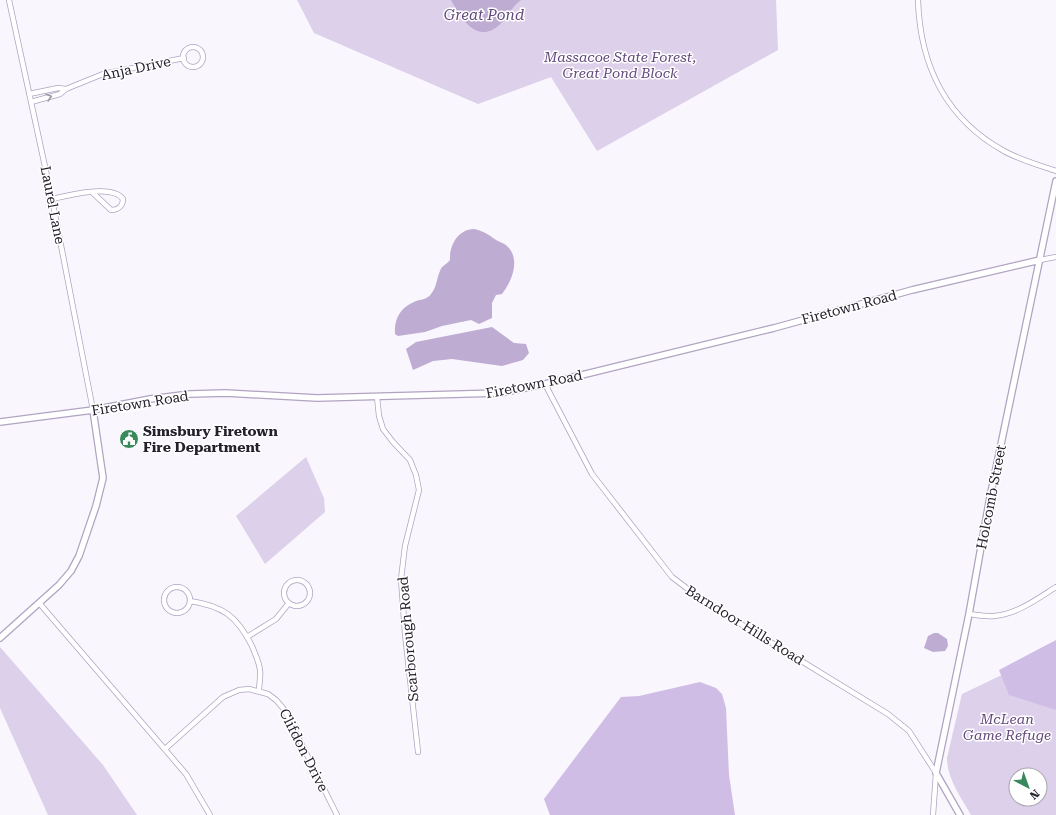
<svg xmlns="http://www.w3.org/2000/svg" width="1056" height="815" font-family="'Roboto Serif',serif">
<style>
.green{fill:#dcd0ea;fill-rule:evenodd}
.forest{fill:#d0bde6}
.water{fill:#beacd3}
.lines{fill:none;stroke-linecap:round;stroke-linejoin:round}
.minor-casing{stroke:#b1a3c2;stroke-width:6}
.tertiary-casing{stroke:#b1a3c2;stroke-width:8}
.minor{stroke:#fff;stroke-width:4.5}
.tertiary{stroke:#fff;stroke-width:5.5}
.oneway{stroke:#9d9ba0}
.labels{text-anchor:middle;stroke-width:3;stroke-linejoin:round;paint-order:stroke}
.park-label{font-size:14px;font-style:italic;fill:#62487d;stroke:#fff}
.street-label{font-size:14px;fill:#25202c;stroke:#fff}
.poi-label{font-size:14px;font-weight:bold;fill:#25202c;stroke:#fff;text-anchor:start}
.water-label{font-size:15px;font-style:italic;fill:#62487d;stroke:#fff}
</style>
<rect width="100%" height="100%" fill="#f9f6fd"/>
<!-- green -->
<path class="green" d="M297 0H776L778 50 597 151 551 77 478 104 314 33Z
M306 457 324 498 325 512 265 564 236 516Z
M0 647 103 765 137 815H48L0 708Z
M1056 649V815H971C961 797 947 779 947 758L962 694ZM1016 775H1040V799H1016Z"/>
<!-- forest -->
<path class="forest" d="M1056 640V710L1009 695 999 670Z
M700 682 716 688 722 694 726 708 729 775 735 815H550L544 799 621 697 639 696Z"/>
<!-- water -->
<path class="water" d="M451 0H521C514 5 510 12 505 19 481 48 463 23 451 0Z
M474 229C483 231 488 234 496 240 499 242 504 243 507 246 521 259 512 281 502 294L496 295 492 303V318L479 324 471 320 442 326 425 332 398 336 395 334C394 319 400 308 414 302 420 299 427 300 431 294 437 287 436 280 440 271 441 266 447 264 450 260 449 246 458 229 474 229Z
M492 327 514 343 526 344 529 353 523 360 502 366 452 359 433 361 413 370 406 349 416 342Z
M934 633H938L947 639 948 646 945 651 933 652 924 648 928 636Z"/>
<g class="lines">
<defs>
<path id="minor" d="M9 0 52 199 93 410
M918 0C920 65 946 119 1004 151 1020 160 1039 165 1056 171
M183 57a10 10 0 1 1 20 0a10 10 0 1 1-20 0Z
M29 94 58 88 66 89
M31 102 60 94 66 89 103 74 184 58
M52 199C69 195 112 184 123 199 123 206 118 210 111 210L93 193
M1040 260 1056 257
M545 384 592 474 672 577 705 602 888 714 909 731 936 773 933 815
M377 397 379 416 383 429 393 442 410 460 416 475 419 490 405 546 401 579 405 634 418 752
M284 593a13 13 0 1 1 26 0a13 13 0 1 1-26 0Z
M164 600a13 13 0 1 1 26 0a13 13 0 1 1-26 0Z
M190 601C223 606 237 616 252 646 255 654 259 661 260 670 261 676 259 684 259 691
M40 604 186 774 210 815
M969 614C977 615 986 617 994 616 1017 614 1037 599 1056 587
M247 637 276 619 289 603
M165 749 223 697 239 690 249 689 268 694 276 700 283 708 294 729 337 815"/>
<path id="tertiary" d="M0 422 93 410 150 399 190 394 226 393 317 398 500 393 545 384 774 328 912 290 1040 260
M0 638 59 585 71 571 79 556 96 506 103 478 93 410
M960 815 936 773 969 614 990 497 1056 181"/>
</defs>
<!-- minor casing -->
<use href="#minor" class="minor-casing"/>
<!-- tertiary casing -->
<use href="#tertiary" class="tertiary-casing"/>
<!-- minor -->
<use href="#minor" class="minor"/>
<!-- tertiary -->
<use href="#tertiary" class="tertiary"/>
</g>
<!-- one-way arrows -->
<defs><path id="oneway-chevron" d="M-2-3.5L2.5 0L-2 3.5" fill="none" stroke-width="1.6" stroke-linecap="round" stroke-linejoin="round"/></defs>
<use class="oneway" href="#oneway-chevron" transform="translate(49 97) rotate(-16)"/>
<!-- icons -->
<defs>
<symbol id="civic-disc" viewBox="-11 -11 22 22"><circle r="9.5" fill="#388a5c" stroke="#fff"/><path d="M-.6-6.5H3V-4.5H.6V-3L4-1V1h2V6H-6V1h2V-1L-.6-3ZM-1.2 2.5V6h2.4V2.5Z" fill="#fff"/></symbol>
</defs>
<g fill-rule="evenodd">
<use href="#civic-disc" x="118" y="428" width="22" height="22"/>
</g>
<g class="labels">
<!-- park labels -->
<g class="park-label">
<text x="620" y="62">Massacoe State Forest,<tspan x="620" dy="16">Great Pond Block</tspan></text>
<text x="1007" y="724">McLean<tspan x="1007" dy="16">Game Refuge</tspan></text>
</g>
<!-- street labels -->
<g class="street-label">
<text transform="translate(136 68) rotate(-12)" y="5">Anja Drive</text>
<text transform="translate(53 205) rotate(79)" y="5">Laurel Lane</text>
<text transform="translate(849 307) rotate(-15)" y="5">Firetown Road</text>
<text transform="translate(534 384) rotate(-11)" y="5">Firetown Road</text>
<text transform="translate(140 403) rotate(-9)" y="5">Firetown Road</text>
<text transform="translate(991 497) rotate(-79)" y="5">Holcomb Street</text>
<text transform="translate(745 625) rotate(32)" y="5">Barndoor Hills Road</text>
<text transform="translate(408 639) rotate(-95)" y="5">Scarborough Road</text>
<text transform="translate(304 750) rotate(63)" y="5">Clifdon Drive</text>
</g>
<!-- poi labels -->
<g class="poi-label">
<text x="143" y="436">Simsbury Firetown<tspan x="143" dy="16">Fire Department</tspan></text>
</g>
<!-- water labels -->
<g class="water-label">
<text x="484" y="20">Great Pond</text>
</g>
</g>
<!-- north arrow -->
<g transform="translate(1028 787) rotate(139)"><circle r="19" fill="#ffffff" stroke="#a8a6ab"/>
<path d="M0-3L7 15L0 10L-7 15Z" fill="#388a5c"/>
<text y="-6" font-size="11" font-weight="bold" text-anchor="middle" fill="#25202c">N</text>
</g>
</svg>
